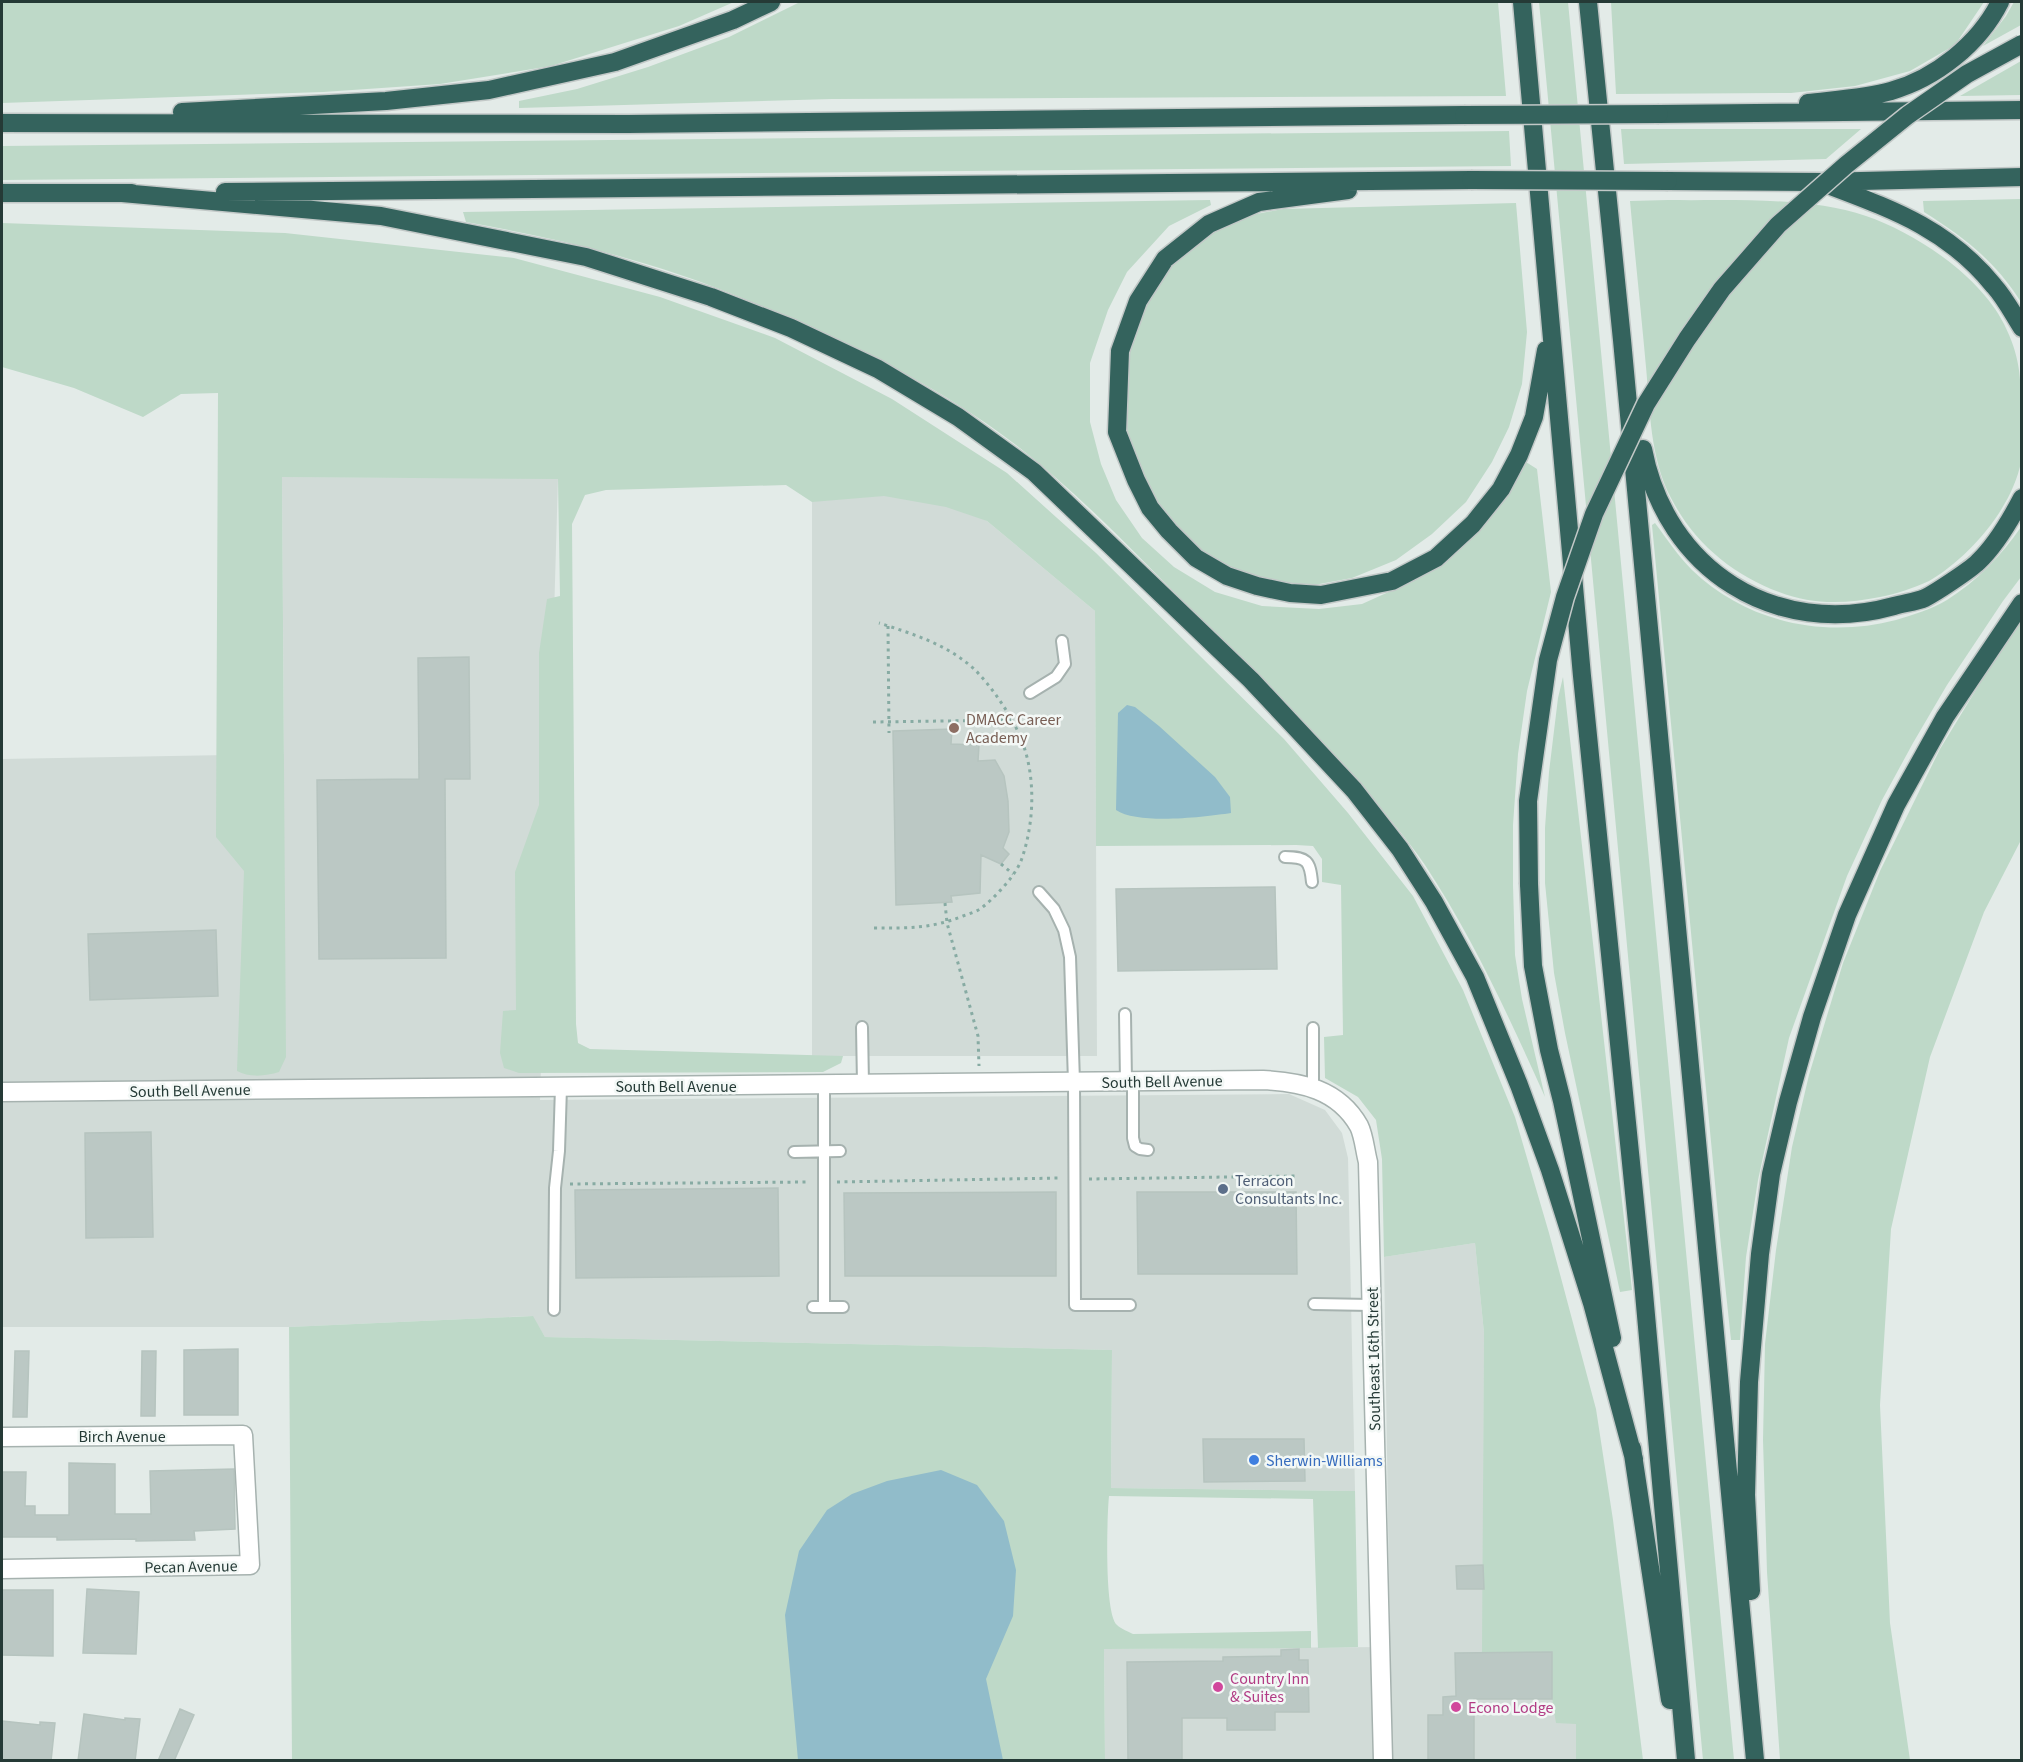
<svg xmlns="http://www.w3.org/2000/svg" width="2023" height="1762" font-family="'Source Sans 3',sans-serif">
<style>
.built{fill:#d1dbd7}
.green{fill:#bed9c8}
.water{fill:#91bcca}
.building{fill:#bbc8c4;stroke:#b6c4bf;stroke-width:1.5}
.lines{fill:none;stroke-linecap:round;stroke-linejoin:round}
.service-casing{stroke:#a6b2af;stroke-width:14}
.minor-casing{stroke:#a6b2af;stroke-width:21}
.motorway-casing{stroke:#c2c8c7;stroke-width:21}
.path{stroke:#87aba3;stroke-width:3;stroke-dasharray:3 4.5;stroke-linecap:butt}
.service{stroke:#fff;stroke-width:10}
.minor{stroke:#fff;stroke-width:18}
.motorway{stroke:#34635d;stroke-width:18}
.motorway-bridge-casing{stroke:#c2c8c7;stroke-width:21;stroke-linecap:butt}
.motorway-bridge{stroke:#34635d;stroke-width:18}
.education-dot{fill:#8d6e63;stroke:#f3f8f6;stroke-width:2}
.service-dot{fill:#5c6f8a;stroke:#f3f8f6;stroke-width:2}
.shop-dot{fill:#3f7fe0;stroke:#f3f8f6;stroke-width:2}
.hotel-dot{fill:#d1479c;stroke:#f3f8f6;stroke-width:2}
.labels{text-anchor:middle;stroke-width:5;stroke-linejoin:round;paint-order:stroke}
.education-label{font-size:16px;fill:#785e54;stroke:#f3f8f6;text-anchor:start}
.street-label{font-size:16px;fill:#253a36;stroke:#f3f8f6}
.service-label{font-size:16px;fill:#4e5e75;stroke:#f3f8f6;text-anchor:start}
.shop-label{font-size:16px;fill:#366cbe;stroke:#f3f8f6;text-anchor:start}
.hotel-label{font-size:16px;fill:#b23c85;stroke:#f3f8f6;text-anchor:start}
</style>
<rect width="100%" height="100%" fill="#e3ebe8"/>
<!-- built -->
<path class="built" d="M812 424 987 521 1095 611 1097 1056H812Z
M282 477 558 478 540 1100 1289 1094 1325 1110 1342 1133 1348 1158 1355 1491 1111 1488 1112 1350 545 1337 532 1316 289 1327H2V759L284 754Z
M1475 1243 1484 1333 1483 1652H1552V1699L1557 1723H1576V1760H1105L1104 1649 1390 1647 1384 1257Z"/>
<!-- green -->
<path class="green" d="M2 2H734L679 26 551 66 440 84 323 92 2 103Z
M800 2H1498L1506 96 832 99 519 108V101L577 89 648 67 729 37Z
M1539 2H1568L1734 1760H1703Z
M1611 2H1984L1955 45 1910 71 1855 86 1791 93 1616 94Z
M2014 2H2021V25L1983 46 2006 16Z
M2021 61V95L1960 96Z
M1621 129H1861L1826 159 1624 164Z
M1509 131 1511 166 2 180V146Z
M2021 199H2022L2021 302C1995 261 1965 238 1924 212L1923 201Z
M1210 200 1211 205 1169 226 1127 272 1108 310 1090 363V422L1101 464 1116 500 1142 538 1174 567 1215 592 1262 606 1319 609 1362 604 1404 585 1449 555 1487 519 1516 480 1526 462 1537 469 1551 592 1527 691 1518 754 1513 825V885L1515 955 1522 999 1545 1097C1509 1017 1473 938 1425 865 1407 839 1386 814 1366 791 1315 732 1260 677 1205 623 1138 557 1073 485 997 431 932 384 859 348 786 317 735 294 683 274 629 259 576 243 521 232 466 222L463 212Z
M1668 200C1730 201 1807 196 1866 216 1916 233 1980 276 2004 324 2020 356 2021 377 2021 411 2021 428 2023 446 2021 462 2012 508 1969 558 1929 581 1914 588 1896 594 1880 597 1846 604 1812 605 1779 592 1733 575 1694 543 1671 498 1650 458 1650 410 1646 367 1641 311 1635 256 1630 201Z
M1516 203 1527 332 1522 384 1509 427 1492 462 1466 502 1432 534 1396 560 1352 578 1314 585 1274 583 1232 570 1198 552 1165 524 1120 439 1116 370 1163 269 1189 247 1219 228 1251 215 1283 209Z
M2 223 285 233 514 258 660 297 775 338 892 399 1007 473 1096 553 1284 739 1348 813 1413 896 1463 990 1515 1117 1549 1233 1596 1409 1613 1520 1643 1760H1576V1724L1556 1723 1552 1699V1652H1482L1484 1333 1475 1243 1384 1257 1382 1159 1376 1120 1358 1097 1325 1078 1324 1037 1343 1035 1341 885 1322 882V859L1313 846 1296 845 1096 846 1095 611 987 521 946 507 884 496 812 502 786 485 606 490 585 495 572 524 576 1024 578 1043 590 1049 843 1056 841 1063 823 1072 519 1073 504 1068 500 1053 503 1011 516 1010 515 872 539 805V653L547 599 560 596 558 479 282 477 286 1057 279 1072C266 1076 250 1078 237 1071L244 871 216 837 218 393 181 394 143 417 74 388 2 367Z
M1655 523C1667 539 1678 556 1692 570 1746 622 1824 639 1896 620 1913 615 1932 609 1947 600 1977 581 2001 556 2021 527V577L2003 601 1947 685 1913 743 1882 800 1847 876 1789 1038 1758 1180 1746 1257 1740 1340H1731L1721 1246 1652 525Z
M2021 622V840L1984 912 1930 1057 1891 1229 1880 1405 1890 1623 1910 1760H1780L1767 1572 1763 1440 1765 1344 1776 1250 1792 1147 1809 1075 1843 963 1880 871 1940 749 2002 647Z
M1563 677 1632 1290 1620 1292 1565 1033 1554 973 1545 883V828L1549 772 1558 698Z
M533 1316 545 1337 1112 1350 1111 1488 1355 1491 1358 1647 1318 1648 1313 1499 1109 1496C1107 1516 1104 1614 1117 1625 1121 1629 1129 1632 1133 1634L1311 1631V1648L1104 1649 1105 1760H292L289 1327Z"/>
<!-- water -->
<path class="water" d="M1127 705 1135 707 1159 726 1215 777 1230 797 1231 813C1204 817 1138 825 1116 810L1118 713Z
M941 1470 977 1485 1004 1521 1016 1570 1013 1616 986 1679 1003 1760H798L785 1615 799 1551 827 1510 852 1494 887 1481Z"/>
<!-- building -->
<path class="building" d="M469 657 470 779H445L446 958 319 959 317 780 419 779 418 658Z
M952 729 951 744 979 745 978 761 995 760 1004 776 1008 801 1009 832 1003 848 1009 854 1001 864 981 855 980 893 951 896 952 902 896 905 893 731Z
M1275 887 1277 969 1118 971 1116 889Z
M216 930 218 996 90 1000 88 934Z
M151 1132 153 1237 86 1238 85 1133Z
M778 1188 779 1276 576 1278 575 1190Z
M1056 1192V1276H845L844 1193Z
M1137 1192H1296L1297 1274H1138Z
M238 1349V1415H184V1350Z
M15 1351H29L27 1417H13Z
M142 1351H156L155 1416H141Z
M1203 1439H1304L1305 1481 1204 1482Z
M69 1463 115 1464V1514H151L150 1471 234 1469 235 1529 194 1531 195 1540 136 1541V1539L57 1540V1537H2V1472H26L25 1506H35V1515H69Z
M1483 1565 1484 1589H1457L1456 1566Z
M87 1589 139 1592 136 1654 83 1653Z
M2 1590H53V1656L2 1655Z
M1299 1649V1660H1308L1309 1712H1275V1730H1227V1718H1182V1761H1128L1127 1662 1223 1661V1657L1281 1656V1650Z
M1552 1652V1699H1474V1761H1428V1715H1443V1697L1456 1696 1455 1653Z
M180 1709 194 1715 174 1761H158Z
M84 1714 125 1720V1718L140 1719 135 1761H78Z
M2 1721 40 1725V1722L55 1723 51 1761H2Z"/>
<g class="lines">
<defs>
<path id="service" d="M1030 693 1056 677 1065 664 1062 641
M1285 857C1307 857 1310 861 1312 882
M1039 892 1054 909 1064 930 1070 957 1074 1082 1075 1305H1130
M1125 1014 1126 1082
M862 1027 863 1084
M1313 1028V1088
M1133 1082V1138L1135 1146 1140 1149 1148 1150
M824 1084V1307
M794 1152 840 1151
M1314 1304 1371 1305
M813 1307H843
M554 1310 555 1188 559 1151 561 1087"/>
<path id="minor" d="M2 1092 1263 1080C1301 1082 1338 1089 1359 1126 1364 1136 1365 1151 1368 1162L1383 1760
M2 1437 243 1435 250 1565 2 1569"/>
<path id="motorway" d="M1522 2 1582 676 1643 1282 1686 1760
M1588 2 1622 340 1755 1760
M1808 103C1833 100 1867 98 1891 91 1936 78 1979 44 2000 2
M182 112 386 101 489 90 615 62 733 20 771 2
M1659 114 2022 110
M2 123 628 124 1464 115
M1668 181 1821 182 2022 177
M1828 185C1894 210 1948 229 1994 286 2005 298 2013 314 2022 328
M1348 190 1259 202 1209 224 1165 259 1138 301 1120 351 1117 432 1136 480 1150 508 1169 531 1196 558 1227 576 1257 586 1290 593 1321 595 1392 581 1436 558 1473 524 1501 489 1519 455 1534 417 1546 350
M225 192 1471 180
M2 193H132
M122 193 381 216 586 257 711 297 791 328 878 369 958 417 1034 472 1251 680 1354 790 1400 849 1434 902 1475 977 1519 1085 1550 1170 1592 1303 1634 1459
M1643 449C1666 570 1775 639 1894 606 1904 603 1916 602 1925 598 1935 593 1970 570 1978 562 1996 545 2011 519 2022 498
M1529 884 1533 966 1549 1050 1562 1101 1612 1338
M1632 1448 1670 1700
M1751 1591 1746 1495 1749 1382 1760 1254 1771 1174 1788 1102 1812 1017 1847 915 1896 805 1945 717 2022 603"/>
</defs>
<!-- service casing -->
<use href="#service" class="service-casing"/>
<!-- minor casing -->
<use href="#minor" class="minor-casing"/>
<!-- motorway casing -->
<use href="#motorway" class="motorway-casing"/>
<!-- path -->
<path class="path" d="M888 626 889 733
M873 722 1012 720
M1001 864 1013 874
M945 903 947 923 978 1036 979 1066
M874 928C908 928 930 929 963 916 969 914 975 912 980 909 994 899 1015 876 1021 861 1034 825 1036 780 1023 744 1015 720 991 685 973 668 946 644 913 634 879 623
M1089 1179 1297 1176
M837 1182 1061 1178
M570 1184 809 1182"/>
<!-- service -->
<use href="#service" class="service"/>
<!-- minor -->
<use href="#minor" class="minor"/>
<!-- motorway -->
<use href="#motorway" class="motorway"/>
<defs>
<path id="motorway-bridge" d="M1464 115 1659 114
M1471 180 1668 181
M1529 884 1528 801 1548 660 1565 597 1594 514 1646 404 1687 339 1722 289 1778 225 1846 165 1908 115 1967 74 2022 44"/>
</defs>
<!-- motorway-bridge casing -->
<use href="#motorway-bridge" class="motorway-bridge-casing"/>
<!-- motorway-bridge -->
<use href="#motorway-bridge" class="motorway-bridge"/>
</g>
<!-- markers -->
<circle class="education-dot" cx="954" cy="728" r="6"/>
<circle class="service-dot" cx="1223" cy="1189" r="6"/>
<circle class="shop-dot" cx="1254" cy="1460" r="6"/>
<g class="hotel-dot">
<circle cx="1218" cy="1687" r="6"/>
<circle cx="1456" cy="1707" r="6"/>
</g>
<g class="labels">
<!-- education labels -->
<g class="education-label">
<text x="966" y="725">DMACC Career<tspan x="966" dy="18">Academy</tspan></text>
</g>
<!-- street labels -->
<g class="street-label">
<text transform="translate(1162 1081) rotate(-1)" y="6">South Bell Avenue</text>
<text x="676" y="1092">South Bell Avenue</text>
<text transform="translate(190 1090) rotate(-1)" y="6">South Bell Avenue</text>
<text transform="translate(1373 1359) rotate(-91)" y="6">Southeast 16th Street</text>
<text x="122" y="1442">Birch Avenue</text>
<text transform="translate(191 1566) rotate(-1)" y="6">Pecan Avenue</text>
</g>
<!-- service labels -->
<g class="service-label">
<text x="1235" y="1186">Terracon<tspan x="1235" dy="18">Consultants Inc.</tspan></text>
</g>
<!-- shop labels -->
<g class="shop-label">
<text x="1266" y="1466">Sherwin-Williams</text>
</g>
<!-- hotel labels -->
<g class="hotel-label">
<text x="1230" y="1684">Country Inn<tspan x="1230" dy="18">&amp; Suites</tspan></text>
<text x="1468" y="1713">Econo Lodge</text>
</g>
</g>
<!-- border -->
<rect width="2023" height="1762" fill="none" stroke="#253a36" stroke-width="6"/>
</svg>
